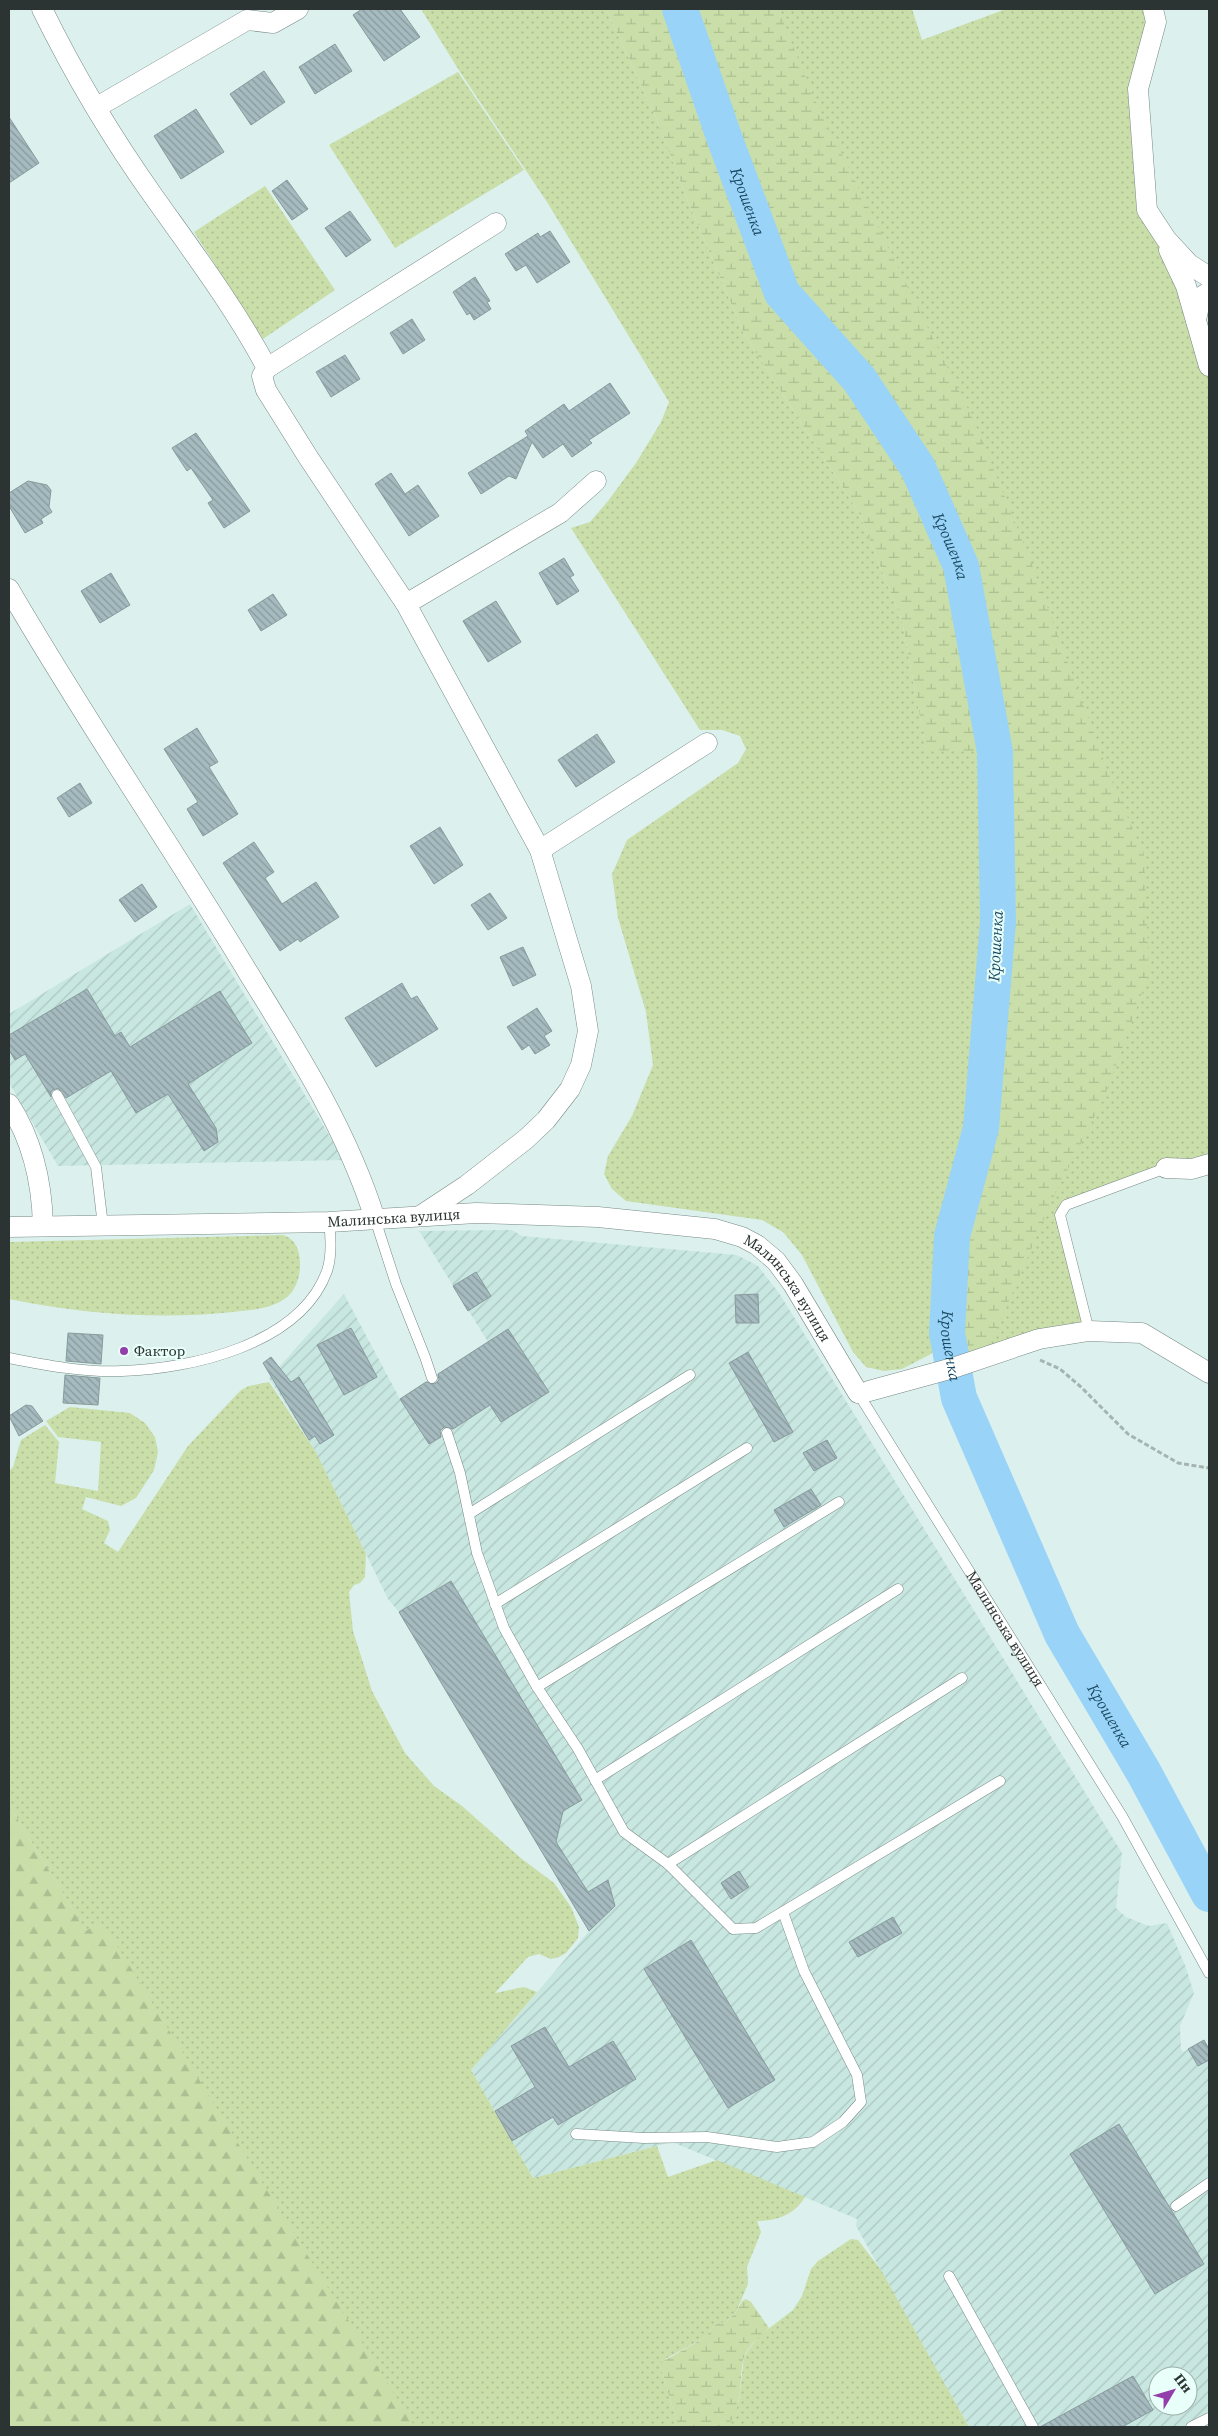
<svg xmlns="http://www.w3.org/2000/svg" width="1218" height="2436" font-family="'Source Serif 4',serif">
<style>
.industrial{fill:url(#industrial-furrows);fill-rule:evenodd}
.grass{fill:url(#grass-dots)}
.forest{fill:url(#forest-firs)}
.wetland{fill:url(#wetland-marsh)}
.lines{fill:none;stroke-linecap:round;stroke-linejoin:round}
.river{stroke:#99d4f8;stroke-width:36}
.building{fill:url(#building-back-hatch);stroke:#879b9e}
.lane-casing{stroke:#768985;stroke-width:11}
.street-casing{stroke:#768985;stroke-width:21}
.path{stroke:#a3b4b1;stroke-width:3;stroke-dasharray:5 2.5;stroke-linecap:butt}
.lane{stroke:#fff;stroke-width:10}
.street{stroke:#fff;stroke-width:20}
.poi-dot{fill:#943eab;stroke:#e9fffa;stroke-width:2}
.labels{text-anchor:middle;stroke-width:4;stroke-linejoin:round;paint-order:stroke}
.street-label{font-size:15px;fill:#2b3432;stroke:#e9fffa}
.poi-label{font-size:15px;fill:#2b3432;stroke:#e9fffa;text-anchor:start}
.water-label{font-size:16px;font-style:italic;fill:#1b4962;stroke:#e9fffa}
</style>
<defs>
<pattern id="industrial-furrows" width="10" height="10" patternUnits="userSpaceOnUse" patternTransform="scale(1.25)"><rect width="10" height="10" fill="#c8e7e0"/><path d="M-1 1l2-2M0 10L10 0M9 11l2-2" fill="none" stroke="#acc7c1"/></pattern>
<pattern id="grass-dots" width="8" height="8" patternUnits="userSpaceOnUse" patternTransform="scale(1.25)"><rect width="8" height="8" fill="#c9dea9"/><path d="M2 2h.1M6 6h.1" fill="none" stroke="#adbf92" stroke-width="1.8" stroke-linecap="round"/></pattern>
<pattern id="forest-firs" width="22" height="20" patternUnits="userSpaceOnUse" patternTransform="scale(1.25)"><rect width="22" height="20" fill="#c9dea9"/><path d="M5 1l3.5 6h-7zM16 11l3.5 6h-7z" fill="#adbf92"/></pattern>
<pattern id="wetland-marsh" width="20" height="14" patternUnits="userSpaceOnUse" patternTransform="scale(1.25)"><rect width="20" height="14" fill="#c9dea9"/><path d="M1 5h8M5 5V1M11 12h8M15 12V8" fill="none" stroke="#adbf92"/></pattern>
<pattern id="building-back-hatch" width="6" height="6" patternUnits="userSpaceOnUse" patternTransform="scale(1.25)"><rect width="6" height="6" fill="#a6bbbf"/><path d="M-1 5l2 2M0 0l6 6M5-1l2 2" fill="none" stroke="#87999c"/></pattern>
</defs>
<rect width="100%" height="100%" fill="#dcf1ed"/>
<!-- industrial -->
<path class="industrial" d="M190 904 344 1160 58 1166 9 1083V1014Z
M512 1230 522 1236 737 1255 758 1266 779 1293 851 1409 1122 1853 1116 1908 1126 1917 1149 1926 1167 1923 1185 1965 1194 1993 1180 2026 1181 2049 1183 2052 1204 2040 1207 2045 1209 2044V2427H969L856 2226 857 2219 672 2142 533 2178 471 2070 589 1931 399 1612 388 1599 316 1452 269 1378 344 1294 400 1399 488 1342 419 1231ZM1158 2376H1188V2406H1158Z"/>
<!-- grass -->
<path class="grass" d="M421 9H606L657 120 687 199 744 334 858 511 902 621 926 749 995 752 680 9H912L922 40 1006 9H1153L1138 89 1147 210 1209 366V1164L1166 1168 1066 1205 1060 1215 1089 1331 953 1368 947 1334 931 1354 902 1369 884 1371 866 1367 853 1352 802 1255 783 1232 762 1220 626 1201 612 1189 604 1174 608 1156 632 1116 653 1065 646 1012 618 918 612 874 627 840 738 763 746 749 740 736 722 730H700L571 528 590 522 608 501 636 463 661 422 669 402 547 202 460 72Z
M458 72 524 170 395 248 329 145Z
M265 186 335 290 263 339 194 232Z
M283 1235C292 1238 297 1244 299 1254 302 1268 299 1287 287 1297 272 1309 252 1310 233 1312 158 1320 82 1314 9 1299V1242Z
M269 1382 316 1452 366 1554 365 1577 360 1583 354 1585 349 1592 353 1631 372 1691 405 1753 434 1786 462 1806 522 1859 554 1883 571 1907 579 1927 578 1938 566 1953 559 1957 551 1959 539 1954 528 1957 495 1993 524 1987 537 1992 471 2070 533 2178 657 2146 668 2177 717 2160 805 2197C794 2215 777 2221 757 2221L761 2232 747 2267 748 2284 736 2312 726 2322 716 2324 704 2338 667 2358 661 2367 678 2427H388L9 1805V1471L13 1467 21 1440 45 1425 59 1442 55 1483 98 1491 101 1442 58 1437 46 1421 70 1407 130 1413 145 1423 155 1437 158 1452 154 1470 136 1498 121 1506 86 1497 82 1509 108 1521 110 1530 104 1543 118 1552 188 1446 241 1390 249 1386Z
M851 2239 858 2240 881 2270 969 2427H722L726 2425 739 2401 744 2357 749 2349 759 2336 793 2310 802 2296 811 2269 818 2261Z"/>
<!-- forest -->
<path class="forest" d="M9 1805 86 1931 92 1927 99 1926 108 1933 121 1952 268 2192 415 2427H9Z"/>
<!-- wetland -->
<path class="wetland" d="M606 9H778L813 96 974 421 1031 562 1108 772 1144 855 1149 974 1104 1098 1052 1200 985 1357 953 1368 947 1333 952 1236 981 1128 998 922 995 752 926 750 902 621 858 511 744 334 687 199 657 120Z
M746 2299 751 2302 769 2328C760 2336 748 2346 744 2357 738 2375 745 2422 721 2427 708 2430 692 2427 678 2427L661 2367 662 2362 704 2338 716 2324 726 2322 736 2312 742 2301Z"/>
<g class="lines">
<!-- river -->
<path class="river" id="s1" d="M680 9 724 137 782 293 859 379 918 468 961 566 995 752 998 922 981 1128 952 1236 947 1333 959 1398 1062 1634 1144 1773 1209 1894"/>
</g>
<!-- building -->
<path class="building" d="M362 9H400L420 37 384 61 353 15Z
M335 44 352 71 315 94 299 67Z
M264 71 285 102 251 125 230 94Z
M196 109 224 152 181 179 154 136Z
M9 117 39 163 9 183Z
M287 180 308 209 292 220 272 191Z
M350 211 371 240 346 257 325 228Z
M550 231 570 262 537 283 526 265 516 271 505 254 538 233 540 237Z
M475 277 490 301 487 302 491 309 474 320 470 313 467 315 453 292Z
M412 319 425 340 403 354 390 333Z
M345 355 360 379 331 397 316 372Z
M610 383 630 413 589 440 592 443 572 457 563 444 543 458 532 442 516 479 509 476 481 494 468 473 528 436 525 431 564 404 569 411Z
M196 433 250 511 224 528 208 503 213 500 191 468 187 471 172 448Z
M391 473 405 494 418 485 439 516 409 536 375 484Z
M28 481 47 485 51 490 49 507 52 512 41 519 43 523 25 533 9 506V493Z
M564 558 574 575 570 577 579 591 557 605 539 573Z
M111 573 130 605 100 623 81 591Z
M273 594 287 615 261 631 248 610Z
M496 601 521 642 488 662 463 621Z
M197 728 218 762 209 767 238 814 203 836 187 809 198 802 164 749Z
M597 734 615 762 576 787 558 760Z
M80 783 92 803 69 817 57 798Z
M440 827 463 865 434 884 410 846Z
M254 842 274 872 265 878 282 904 316 882 339 917 300 942 298 939 280 951 223 863Z
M142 884 157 907 135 922 119 900Z
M490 893 507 918 488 930 471 905Z
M523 947 536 975 513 986 500 957Z
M402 983 411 999 417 996 438 1029 376 1067 345 1018Z
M87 989 115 1036 121 1032 130 1047 220 991 252 1043 188 1084 216 1128 218 1142 204 1151 168 1094 136 1113 111 1071 66 1098 58 1088 51 1091V1097L25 1054 15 1060 9 1050V1035Z
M537 1008 552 1031 544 1036 550 1045 535 1054 529 1045 522 1050 507 1027Z
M476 1272 491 1296 468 1311 453 1286Z
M758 1294 759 1323H736L735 1295Z
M351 1328 377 1377 344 1395 317 1345Z
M508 1329 549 1392 501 1422 490 1405 453 1429 444 1427 440 1431 441 1437 429 1444 400 1399 426 1382 435 1384 439 1380 438 1374Z
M68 1333 103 1335 101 1364 66 1361Z
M748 1352 793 1432 774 1442 729 1363Z
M271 1357 291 1382 299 1377 334 1435 320 1444 315 1436 309 1440 263 1363Z
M65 1375 100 1378 98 1405 63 1403Z
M26 1405 32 1406 43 1421 19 1436 9 1416Z
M827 1440 837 1458 814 1471 803 1453Z
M811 1489 821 1505 784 1527 774 1510Z
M451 1581 582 1800 563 1811 556 1842 588 1892 608 1880 615 1906 589 1931 399 1612Z
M739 1871 749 1887 731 1899 721 1883Z
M893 1917 902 1933 858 1957 849 1942Z
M691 1940 775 2080 728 2108 644 1969Z
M545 2027 569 2067 613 2041 636 2079 558 2125 553 2117 512 2141 495 2111 535 2087 511 2046Z
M1204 2040 1209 2049V2060L1198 2066 1188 2049Z
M1119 2124 1204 2264 1155 2294 1070 2154Z
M1133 2376 1153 2410 1122 2427H1040Z"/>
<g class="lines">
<defs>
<g id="lane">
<path d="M57 1095 96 1167 103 1226"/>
<path d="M375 1219 396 1284 425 1357 432 1378"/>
<path d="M1089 1331 1060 1215 1066 1205 1166 1168"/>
<path d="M9 1358C44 1365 86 1373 122 1371 190 1369 300 1345 327 1271 332 1256 331 1238 329 1222"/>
<path id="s2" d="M858 1393 1122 1816 1209 1973"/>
<path d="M447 1433 460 1473 477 1553 504 1628 537 1687 578 1749 624 1832 668 1864 733 1929 756 1928 1000 1781"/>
<path d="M469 1514 690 1375"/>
<path d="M495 1604 747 1448"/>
<path d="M537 1687 839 1502"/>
<path d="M595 1780 898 1589"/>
<path d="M668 1864 962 1678"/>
<path d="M576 2134 644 2138 707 2137 777 2147 813 2142 843 2122 861 2102 857 2075 804 1971 783 1912"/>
<path d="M1176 2206 1209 2183"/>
<path d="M949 2276 1033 2427"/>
<path d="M1191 2427 1209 2418"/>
</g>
<g id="street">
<path d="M42 9C74 74 112 138 154 197 193 252 235 308 267 368"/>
<path d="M1153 9 1156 22 1138 89 1147 210 1166 239 1189 264 1209 277"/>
<path d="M97 107 247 20 273 23 298 9"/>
<path d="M1169 250 1186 286 1209 366"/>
<path d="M1196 320 1201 297 1209 292"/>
<path d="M9 589C85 720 171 845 249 974 298 1053 347 1130 375 1219"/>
<path d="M406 604 560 513 596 481"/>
<path d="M540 850 707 743"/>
<path d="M9 1104C33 1141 42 1182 43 1226"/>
<path d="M1166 1168 1192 1169 1209 1164"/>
<path d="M420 1216 467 1185 526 1139 546 1120 570 1089 581 1065 588 1031 581 986 540 850 406 604 308 457 266 390 262 376 267 368 496 223"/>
<path id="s3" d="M9 1227 329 1222 476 1213 598 1217 715 1229 742 1237 757 1245 776 1261 793 1284 858 1393"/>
<path d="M869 1391 953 1368 1039 1339 1089 1331 1142 1333 1209 1373"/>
</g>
</defs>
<!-- lane casing -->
<use href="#lane" class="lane-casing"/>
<!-- street casing -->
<use href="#street" class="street-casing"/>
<!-- path -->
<path class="path" d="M1040 1360 1060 1369 1081 1387 1128 1434 1178 1463 1209 1468"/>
<!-- lane -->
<use href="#lane" class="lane"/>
<!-- street -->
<use href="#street" class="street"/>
</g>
<!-- markers -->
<circle class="poi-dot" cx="124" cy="1351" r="5"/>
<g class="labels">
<!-- street labels -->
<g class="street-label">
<text dy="5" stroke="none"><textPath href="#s3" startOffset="385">Малинська вулиця</textPath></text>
<text dy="5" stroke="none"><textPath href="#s3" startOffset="805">Малинська вулиця</textPath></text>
<text dy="5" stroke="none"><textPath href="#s2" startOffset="278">Малинська вулиця</textPath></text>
</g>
<!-- poi labels -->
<g class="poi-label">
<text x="134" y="1356">Фактор</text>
</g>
<!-- water labels -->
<g class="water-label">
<text dy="6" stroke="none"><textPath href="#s1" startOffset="204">Крошенка</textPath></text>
<text dy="6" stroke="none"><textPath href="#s1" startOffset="609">Крошенка</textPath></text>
<text transform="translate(995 946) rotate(-87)" y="6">Крошенка</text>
<text dy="6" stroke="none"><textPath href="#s1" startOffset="1419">Крошенка</textPath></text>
<text dy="6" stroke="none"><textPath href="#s1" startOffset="1824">Крошенка</textPath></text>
</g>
</g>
<!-- border -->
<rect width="1218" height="2436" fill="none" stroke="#2b3432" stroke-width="20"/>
<!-- north arrow -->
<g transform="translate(1173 2391) rotate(52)"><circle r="24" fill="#e9fffa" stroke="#9daeaa"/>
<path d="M0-4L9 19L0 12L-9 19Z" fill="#943eab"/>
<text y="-8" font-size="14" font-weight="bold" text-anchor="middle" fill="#2b3432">Пн</text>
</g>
</svg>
